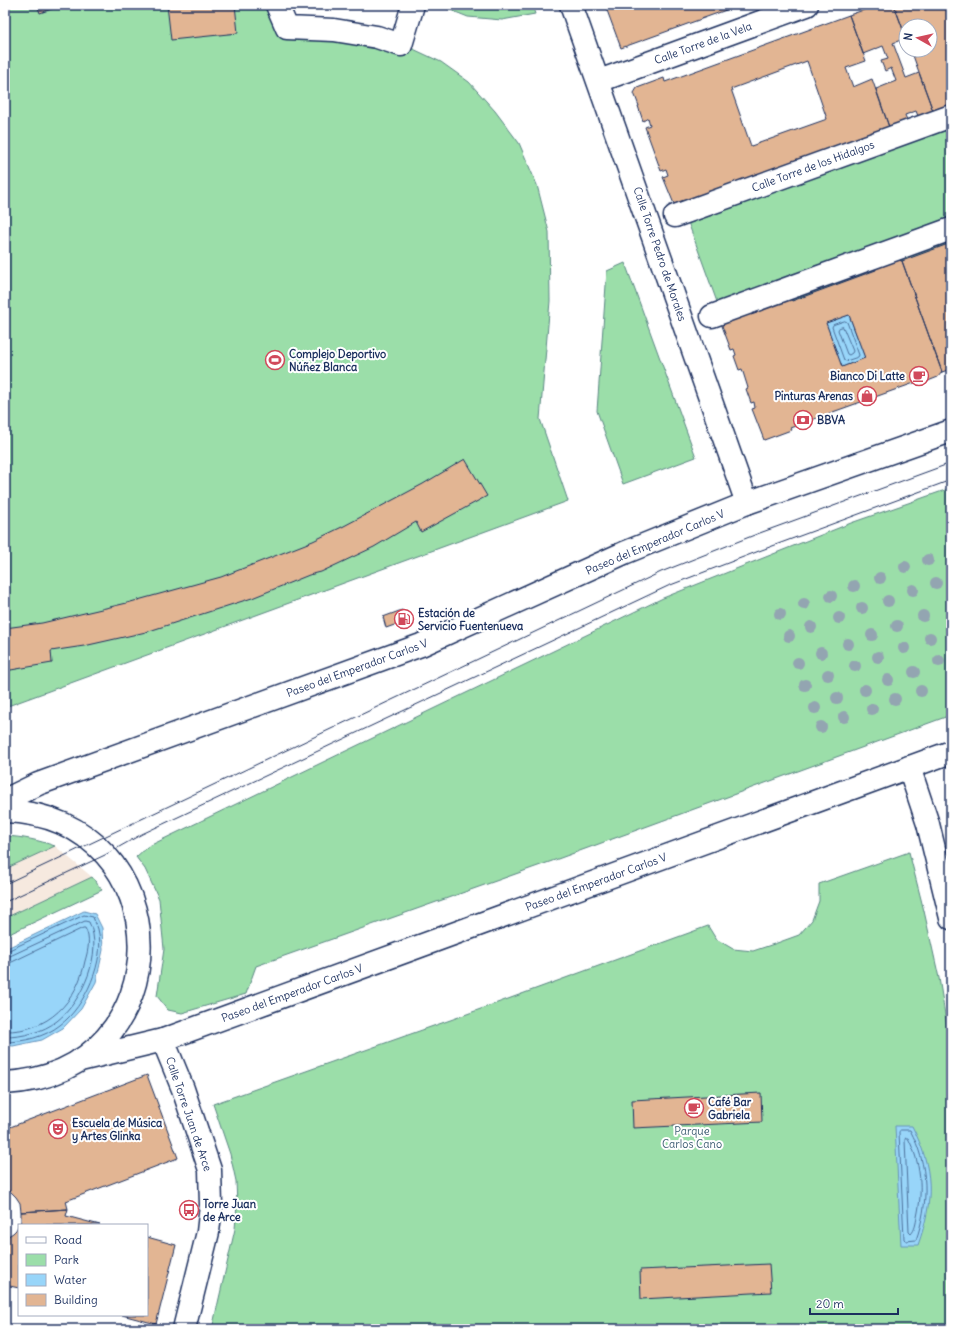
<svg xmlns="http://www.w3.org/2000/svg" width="956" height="1334" font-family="Delius,sans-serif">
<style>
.built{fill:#f6e9df}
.green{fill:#9bdea9;stroke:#5b8684}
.water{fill:#98d5f9;stroke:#6693bb}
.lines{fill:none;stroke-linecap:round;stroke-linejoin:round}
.shore{stroke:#4d719c;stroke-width:1}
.building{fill:#e2b593;stroke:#1b2f5e;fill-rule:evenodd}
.street-casing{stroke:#1b2f5e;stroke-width:25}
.secondary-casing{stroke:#1b2f5e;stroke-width:25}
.primary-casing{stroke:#1b2f5e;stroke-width:25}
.street{stroke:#fff;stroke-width:22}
.secondary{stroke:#fff;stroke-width:22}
.primary{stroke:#fff;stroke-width:22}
.tram{stroke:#1b2f5e;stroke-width:1}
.tree{fill:#93a5b1}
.labels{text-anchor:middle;stroke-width:4;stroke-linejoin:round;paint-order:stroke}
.street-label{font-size:11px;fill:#1b2f5e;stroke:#fff}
.poi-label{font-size:11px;font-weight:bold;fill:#1b2f5e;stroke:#fff;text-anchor:start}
.park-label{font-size:11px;fill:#3b5b71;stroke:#fff}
</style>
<rect width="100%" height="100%" fill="#fff"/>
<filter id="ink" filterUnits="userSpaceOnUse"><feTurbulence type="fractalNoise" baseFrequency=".025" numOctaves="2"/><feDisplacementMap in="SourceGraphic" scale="8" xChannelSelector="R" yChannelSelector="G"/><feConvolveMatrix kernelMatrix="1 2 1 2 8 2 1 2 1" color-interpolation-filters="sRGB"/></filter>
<g filter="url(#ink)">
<!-- built -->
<path class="built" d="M55 846 92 877 5 918V869Z"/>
<!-- green -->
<path class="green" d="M5 5H277L287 28 409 47 441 62 469 82 495 111 519 143 537 185 549 232 550 301 540 419 568 501 5 707Z
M438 5H532L535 14 502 20 468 17Z
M951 104V243L902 261 898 260 876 270 792 301 784 278 717 302 688 222 752 188 748 177Z
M625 263 696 457 623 484 597 411 607 271Z
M951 488V715L555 860 256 966 246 994 182 1013 168 1010 157 996 164 949 159 899 145 869 136 857 147 847 663 598 851 523Z
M5 836C23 837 38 840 55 846L5 869Z
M909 852 924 911 939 978 951 1051V1329H212L235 1229 237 1205 236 1181 230 1154 213 1104 456 1018 708 926 716 939 733 949 753 951 777 943 799 935 812 920 819 901V884Z
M92 877 102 890 5 936V918Z"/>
<!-- water -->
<path class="water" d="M849 315 865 358 842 367 826 323Z
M84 911 95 914 102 928 103 950 96 982 81 1009 63 1028 42 1040 13 1046 5 1045V949Z
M895 1126H912C934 1169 934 1200 918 1245H901Z"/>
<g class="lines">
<!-- shore -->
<path class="shore" d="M845 321 847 322 859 355 858 357 846 361 844 360 832 327 833 325Z
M843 327 853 351 852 353 849 355 847 354 838 330 839 328Z
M5 952 84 915 93 917C94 921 97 925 98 929 106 959 85 1007 60 1025 45 1037 24 1042 5 1042
M5 957 10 956 85 921 89 922C104 952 82 1002 57 1021 43 1032 23 1037 5 1037
M5 963 12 962 83 928H85C91 938 88 951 85 961 77 1002 48 1032 5 1031
M901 1130H910C929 1165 929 1203 916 1240L906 1241 904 1239 899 1132Z
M906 1138H908C921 1163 923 1190 917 1217 916 1223 915 1230 911 1234L909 1232 905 1140Z"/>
</g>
<!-- building -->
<path class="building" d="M37 5H63L40 13Z
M167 5H235L238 33 171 40Z
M605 5H740L621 48Z
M878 5H894L906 38 893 43 906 78 919 73 933 111 918 116 916 111 905 115 907 120 889 127 876 89 896 81 891 68 885 71 881 61 888 59 883 46 863 54 849 15Z
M894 5H951V104L933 111 911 50H930V26H906V37Z
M849 15 866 61 846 68 853 87 872 79 889 127 705 193 706 197 674 204 663 177 668 175 666 169 661 171 645 127 650 125 648 118 643 121 638 106H639L634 93 637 88 664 78 665 82ZM807 61 827 119 751 146 731 89Z
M951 243V369L942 372 902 261Z
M898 260 902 261 942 372 938 377 918 385 917 382 830 413 790 428 791 430 764 440 752 409 755 408 754 402 751 403 746 389 748 388 742 369 739 370 734 356 736 355 734 349 731 350 721 323 750 313 751 315 757 313 756 309 790 297 792 301 876 270 875 267ZM849 315 865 358 842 367 826 323Z
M465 459 487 496 421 532 416 522 374 547 321 572 309 575 252 598 146 632 84 646 51 651 52 663 5 671V628L42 623 127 603 221 577 313 541 344 526 423 484Z
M402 610 406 621 386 628 383 617Z
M147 1075 178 1158 66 1201 68 1209 21 1212 20 1203 16 1197 11 1192 5 1189V1129Z
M761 1093 762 1122 633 1128 632 1100Z
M68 1209 66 1216 100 1225H19V1288L5 1285V1238L13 1233 16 1230 21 1221V1212Z
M147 1237 176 1245 156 1324 122 1315H147Z
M769 1264 771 1292 641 1299 640 1270Z"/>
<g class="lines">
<defs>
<path id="street" d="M277 5 287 28 334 30 377 37 401 45 413 5
M599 81 807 5
M675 216 951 116
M712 316 951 229"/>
<path id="secondary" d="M571 5 747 503
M909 767 928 824 951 918
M163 1040 183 1089 210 1170 211 1205 208 1232 184 1329"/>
<path id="primary" d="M5 800 38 784 421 645 624 553 747 503 951 431
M5 811C183 817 186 1074 5 1083
M80 1060 163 1040 951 752"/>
</defs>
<!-- street casing -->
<use href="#street" class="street-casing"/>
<!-- secondary casing -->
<use href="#secondary" class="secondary-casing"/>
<!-- primary casing -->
<use href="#primary" class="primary-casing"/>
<!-- street -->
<use href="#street" class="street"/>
<!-- secondary -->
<use href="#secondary" class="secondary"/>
<!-- primary -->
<use href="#primary" class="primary"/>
<!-- tram -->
<path class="tram" d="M5 884 661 572 757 534 951 463
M5 902 105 855 142 834 668 586 759 551 951 480"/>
</g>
<!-- trees -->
<g class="tree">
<circle cx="928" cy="560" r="6"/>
<circle cx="905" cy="567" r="6"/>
<circle cx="880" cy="578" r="6"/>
<circle cx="936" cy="583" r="6"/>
<circle cx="854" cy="586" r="6"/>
<circle cx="913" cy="590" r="6"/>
<circle cx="831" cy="596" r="6"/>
<circle cx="888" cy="601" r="6"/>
<circle cx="804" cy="604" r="6"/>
<circle cx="862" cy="608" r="6"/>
<circle cx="780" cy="614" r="6"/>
<circle cx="923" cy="616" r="6"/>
<circle cx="839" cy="618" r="6"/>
<circle cx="897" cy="626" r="6"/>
<circle cx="811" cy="627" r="6"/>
<circle cx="872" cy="635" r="6"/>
<circle cx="789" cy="636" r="6"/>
<circle cx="930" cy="638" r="6"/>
<circle cx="848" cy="644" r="6"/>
<circle cx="904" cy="648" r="6"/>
<circle cx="821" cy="653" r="6"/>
<circle cx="878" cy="657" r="6"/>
<circle cx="939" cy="661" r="6"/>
<circle cx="798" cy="663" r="6"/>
<circle cx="855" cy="666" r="6"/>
<circle cx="914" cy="672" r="6"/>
<circle cx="828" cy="675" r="6"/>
<circle cx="888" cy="680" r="6"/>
<circle cx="805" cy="685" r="6"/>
<circle cx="865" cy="690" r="6"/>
<circle cx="921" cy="691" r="6"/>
<circle cx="837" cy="698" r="6"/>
<circle cx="895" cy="699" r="6"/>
<circle cx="815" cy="708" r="6"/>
<circle cx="872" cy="709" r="6"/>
<circle cx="844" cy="717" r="6"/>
<circle cx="821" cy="727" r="6"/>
</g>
</g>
<!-- icons -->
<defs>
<symbol id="stadium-ring" viewBox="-11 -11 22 22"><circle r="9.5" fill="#fff" stroke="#d1495b" stroke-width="1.5"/><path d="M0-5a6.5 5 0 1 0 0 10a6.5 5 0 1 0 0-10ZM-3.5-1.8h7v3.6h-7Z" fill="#d1495b"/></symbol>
<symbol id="cafe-ring" viewBox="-11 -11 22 22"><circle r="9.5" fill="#fff" stroke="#d1495b" stroke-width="1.5"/><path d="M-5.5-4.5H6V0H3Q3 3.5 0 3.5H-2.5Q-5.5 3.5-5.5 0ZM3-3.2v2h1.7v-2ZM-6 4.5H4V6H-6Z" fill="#d1495b"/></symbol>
<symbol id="shop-ring" viewBox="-11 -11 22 22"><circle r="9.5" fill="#fff" stroke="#d1495b" stroke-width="1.5"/><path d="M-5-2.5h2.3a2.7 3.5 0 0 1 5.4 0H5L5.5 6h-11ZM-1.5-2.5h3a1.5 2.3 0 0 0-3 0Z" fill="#d1495b"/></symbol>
<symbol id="bank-ring" viewBox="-11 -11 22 22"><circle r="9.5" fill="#fff" stroke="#d1495b" stroke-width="1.5"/><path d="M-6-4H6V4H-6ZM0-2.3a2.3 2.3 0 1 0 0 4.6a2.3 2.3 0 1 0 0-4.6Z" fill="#d1495b"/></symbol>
<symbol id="fuel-ring" viewBox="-11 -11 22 22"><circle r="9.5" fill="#fff" stroke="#d1495b" stroke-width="1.5"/><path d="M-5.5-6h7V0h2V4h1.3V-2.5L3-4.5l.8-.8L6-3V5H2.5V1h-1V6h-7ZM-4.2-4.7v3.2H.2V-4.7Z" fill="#d1495b"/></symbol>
<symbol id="theatre-ring" viewBox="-11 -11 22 22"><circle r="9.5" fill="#fff" stroke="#d1495b" stroke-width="1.5"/><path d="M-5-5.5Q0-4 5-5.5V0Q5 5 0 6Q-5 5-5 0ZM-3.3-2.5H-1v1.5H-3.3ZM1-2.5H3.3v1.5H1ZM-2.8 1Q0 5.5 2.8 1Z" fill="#d1495b"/></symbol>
<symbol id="bus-ring" viewBox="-11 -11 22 22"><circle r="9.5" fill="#fff" stroke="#d1495b" stroke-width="1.5"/><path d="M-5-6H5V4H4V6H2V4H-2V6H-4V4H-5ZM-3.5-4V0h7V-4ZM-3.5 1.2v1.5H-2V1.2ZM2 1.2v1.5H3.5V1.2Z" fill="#d1495b"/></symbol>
</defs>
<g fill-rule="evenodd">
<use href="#stadium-ring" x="264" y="349" width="22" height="22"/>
<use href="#cafe-ring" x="908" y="365" width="22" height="22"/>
<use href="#shop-ring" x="856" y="385" width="22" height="22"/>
<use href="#bank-ring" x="792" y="409" width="22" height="22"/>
<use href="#fuel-ring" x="393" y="608" width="22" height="22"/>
<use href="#cafe-ring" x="683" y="1097" width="22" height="22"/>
<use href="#theatre-ring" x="47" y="1118" width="22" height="22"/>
<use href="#bus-ring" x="178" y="1199" width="22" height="22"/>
</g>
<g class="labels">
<!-- street labels -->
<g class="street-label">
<text transform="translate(703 43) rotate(-20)" y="4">Calle Torre de la Vela</text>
<text transform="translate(813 166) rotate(-20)" y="4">Calle Torre de los Hidalgos</text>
<text transform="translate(660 254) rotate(71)" y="4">Calle Torre Pedro de Morales</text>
<text transform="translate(655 542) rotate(-23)" y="4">Paseo del Emperador Carlos V</text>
<text transform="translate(357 668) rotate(-20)" y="4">Paseo del Emperador Carlos V</text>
<text transform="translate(596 882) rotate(-20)" y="4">Paseo del Emperador Carlos V</text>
<text transform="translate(292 993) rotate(-20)" y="4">Paseo del Emperador Carlos V</text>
<text transform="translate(189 1114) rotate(71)" y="4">Calle Torre Juan de Arce</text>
</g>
<!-- poi labels -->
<g class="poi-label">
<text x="289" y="358">Complejo Deportivo<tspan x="289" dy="13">Núñez Blanca</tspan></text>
<text x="905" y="380" text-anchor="end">Bianco Di Latte</text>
<text x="853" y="400" text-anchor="end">Pinturas Arenas</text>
<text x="817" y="424">BBVA</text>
<text x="418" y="617">Estación de<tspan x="418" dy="13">Servicio Fuentenueva</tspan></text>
<text x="708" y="1106">Café Bar<tspan x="708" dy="13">Gabriela</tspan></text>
<text x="72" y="1127">Escuela de Música<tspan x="72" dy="13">y Artes Glinka</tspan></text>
<text x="203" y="1208">Torre Juan<tspan x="203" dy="13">de Arce</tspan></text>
</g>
<!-- park labels -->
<g class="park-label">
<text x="692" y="1135">Parque<tspan x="692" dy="13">Carlos Cano</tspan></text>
</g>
</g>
<!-- margin -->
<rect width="956" height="1334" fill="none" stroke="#fff" stroke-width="20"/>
<rect x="10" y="10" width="936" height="1314" fill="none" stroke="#1b2f5e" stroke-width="1.5" filter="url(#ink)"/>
<!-- legend -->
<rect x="18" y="1224" width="130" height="92" fill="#ffffff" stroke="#a4acbf"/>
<rect x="26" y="1237" width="20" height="6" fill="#ffffff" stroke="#a4acbf"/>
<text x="54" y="1244" font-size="12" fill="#1b2f5e">Road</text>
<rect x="26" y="1254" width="20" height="12" fill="#9bdea9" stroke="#a4acbf"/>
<text x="54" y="1264" font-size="12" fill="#1b2f5e">Park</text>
<rect x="26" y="1274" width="20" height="12" fill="#98d5f9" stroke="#a4acbf"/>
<text x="54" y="1284" font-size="12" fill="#1b2f5e">Water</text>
<rect x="26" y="1294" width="20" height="12" fill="#e2b593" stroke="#a4acbf"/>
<text x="54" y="1304" font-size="12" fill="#1b2f5e">Building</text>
<!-- north arrow -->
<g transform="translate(918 38) rotate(278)"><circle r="19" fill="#ffffff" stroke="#a4acbf"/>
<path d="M0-3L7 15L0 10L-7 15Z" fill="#d1495b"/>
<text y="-6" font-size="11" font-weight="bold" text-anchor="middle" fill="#1b2f5e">N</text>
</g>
<!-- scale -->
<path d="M810 1308v6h88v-6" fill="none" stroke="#1b2f5e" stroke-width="2"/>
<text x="816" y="1308" font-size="12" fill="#1b2f5e" stroke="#ffffff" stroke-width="3" paint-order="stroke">20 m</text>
</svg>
